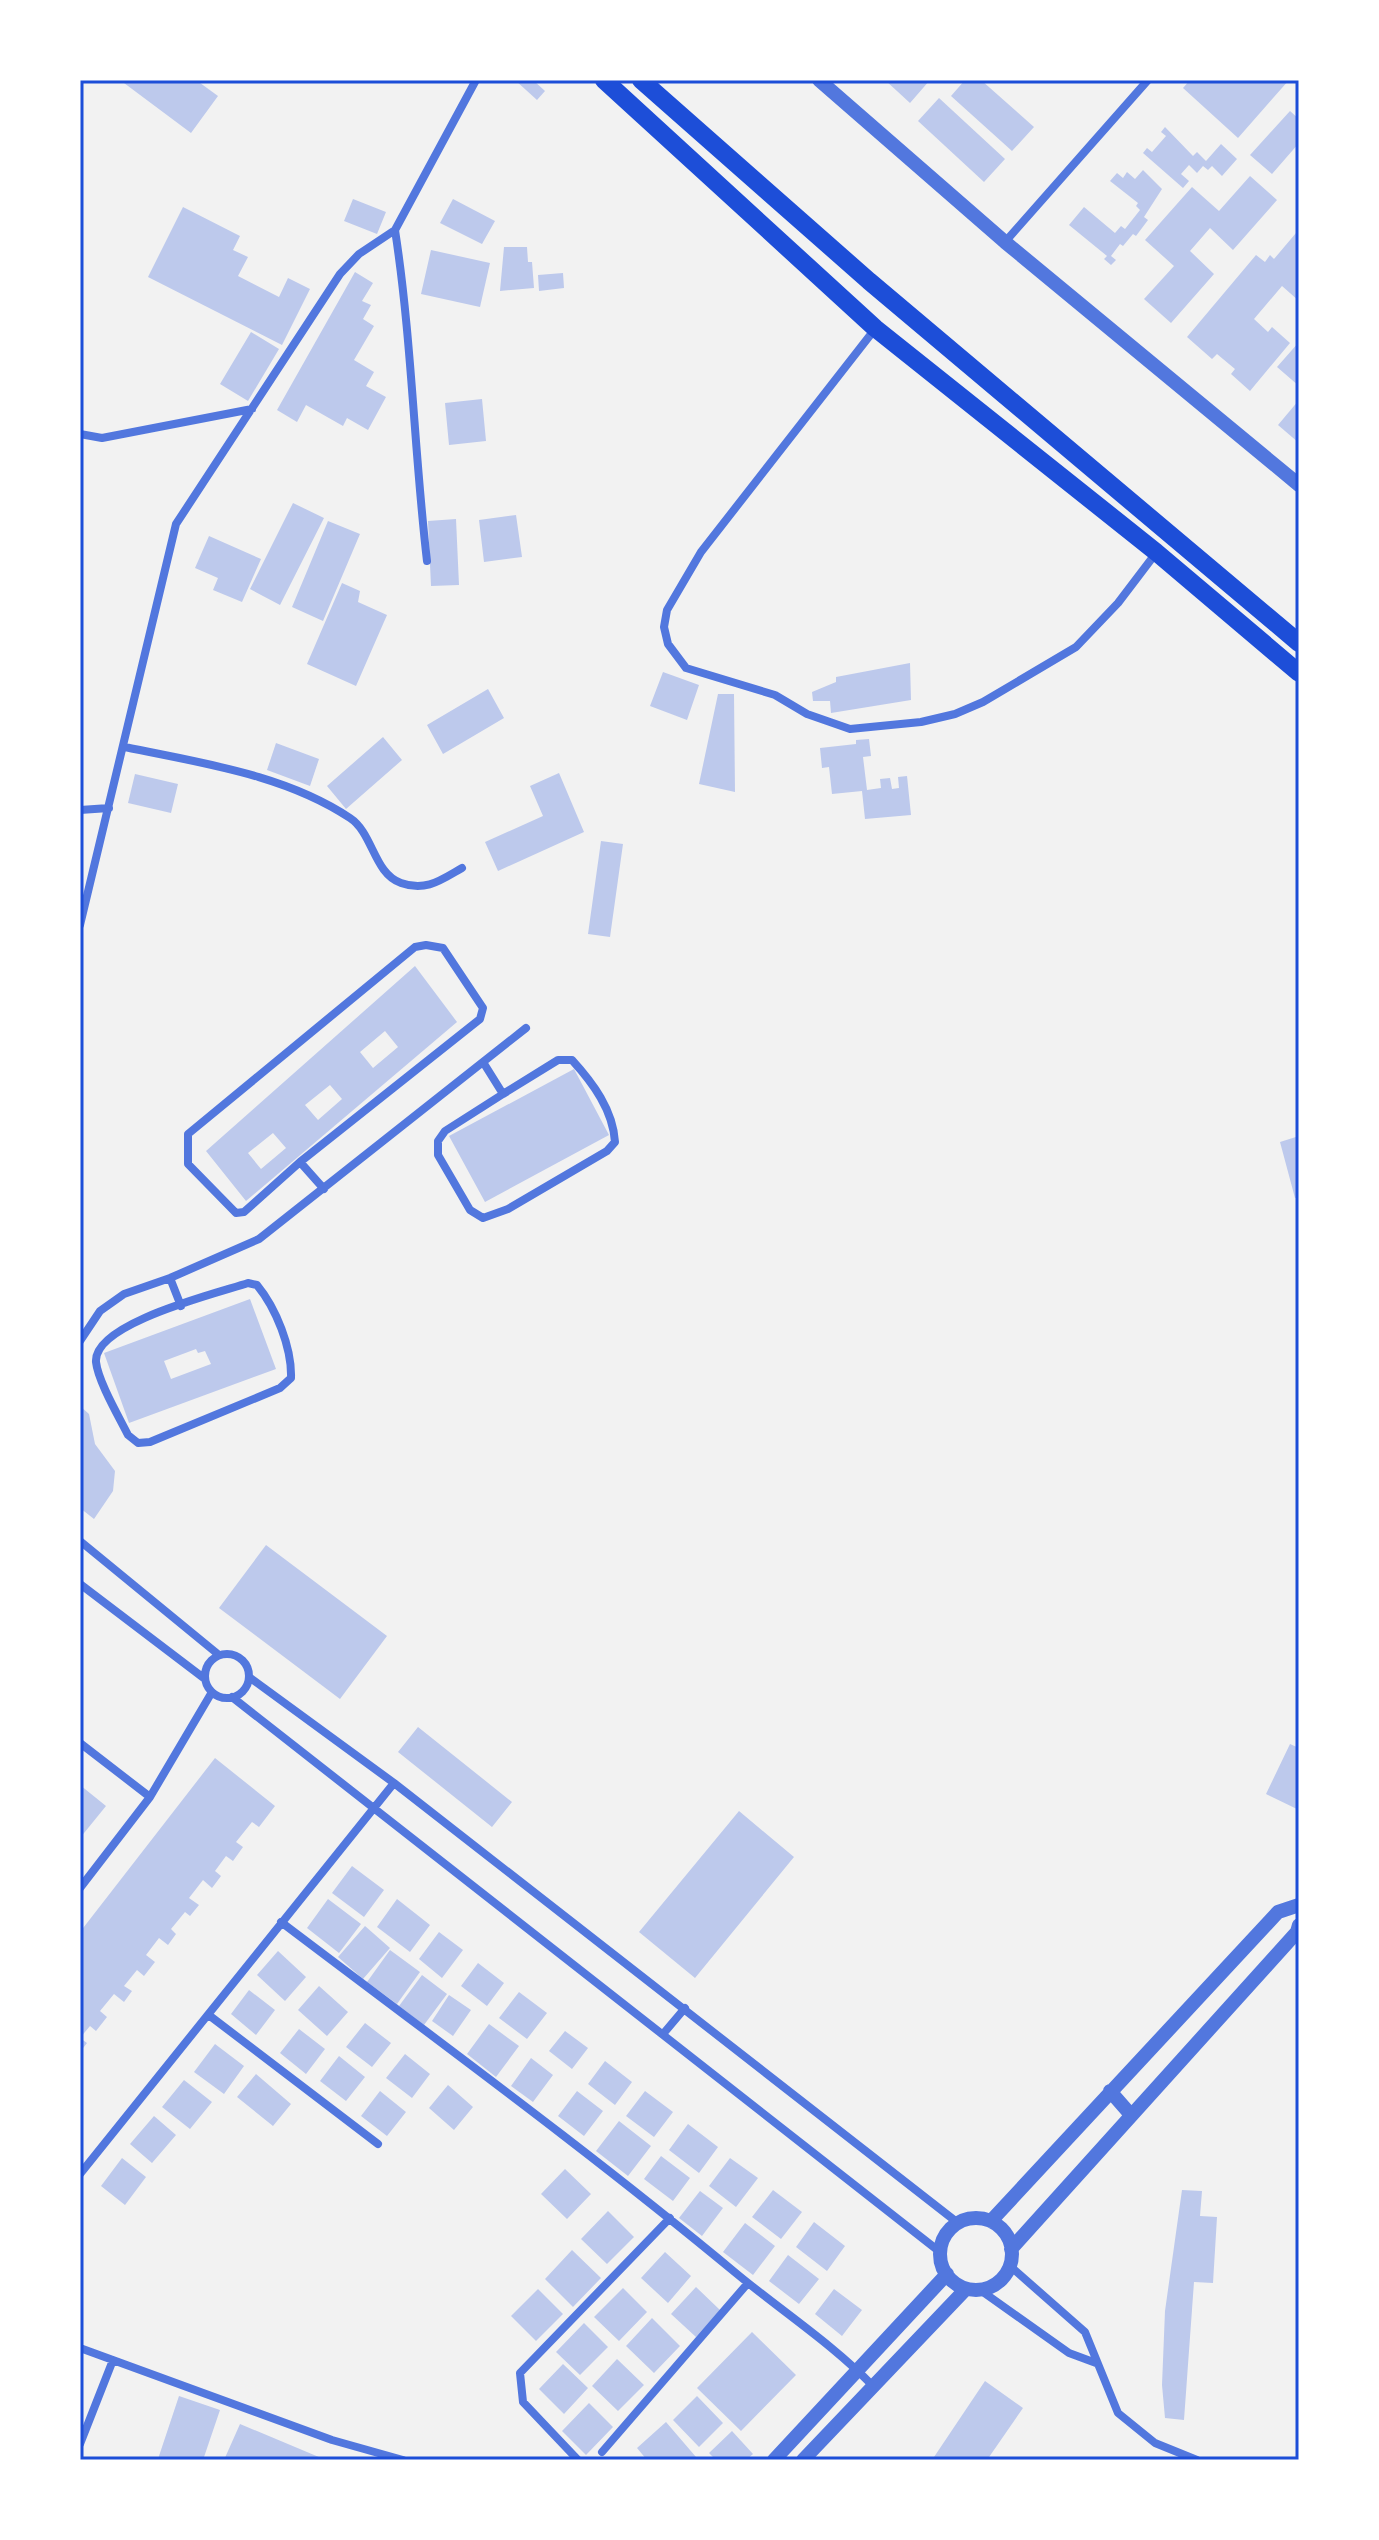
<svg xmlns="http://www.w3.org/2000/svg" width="1379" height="2540" font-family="'Exo 2',sans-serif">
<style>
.building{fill:#bdc9ec;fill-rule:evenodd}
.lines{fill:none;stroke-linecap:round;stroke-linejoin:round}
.minor{stroke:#5277de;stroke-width:8}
.tertiary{stroke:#5277de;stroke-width:14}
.primary{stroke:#1d4ed8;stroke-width:18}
.neatline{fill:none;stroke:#1d4ed8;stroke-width:3}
</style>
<rect width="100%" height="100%" fill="#f2f2f2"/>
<!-- building -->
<path class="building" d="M126 80H196L218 96 191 133 124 83Z
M515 80H533L545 91 537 100Z
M885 80H930L910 103Z
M965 80H981L1034 127 1012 151 951 96Z
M1190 80H1289L1238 138 1183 88Z
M939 98 1005 159 984 182 918 121Z
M1290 111 1299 119V143L1272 174 1250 155Z
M1165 127 1193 156 1197 152 1206 161 1221 144 1237 159 1222 176 1212 166 1208 170 1203 166 1197 173 1189 165 1181 174 1189 181 1183 188 1143 153 1147 148 1152 152 1166 136 1161 132Z
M1143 170 1162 189 1144 217 1148 220 1136 236 1133 234 1123 246 1120 244 1111 256 1116 260 1111 265 1104 259 1107 256 1069 225 1084 207 1115 233 1121 226 1125 229 1140 210 1136 206 1138 203 1110 181 1117 173 1123 178 1127 172 1135 179Z
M1250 176 1277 200 1233 250 1210 228 1190 251 1214 274 1171 323 1144 299 1174 266 1145 240 1192 187 1219 211Z
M353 199 386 212 377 234 344 221Z
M453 199 495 221 482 244 440 223Z
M183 207 240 236 233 250 248 257 238 276 279 297 288 278 310 289 282 345 148 277Z
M1296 233 1299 235V301L1282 286 1254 319 1268 332 1272 327 1290 343 1250 391 1231 374 1235 369 1217 354 1212 359 1187 337 1256 255 1265 262 1270 255 1274 259Z
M504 247H527L528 262H532L534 288 500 291Z
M431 250 490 263 480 307 421 294Z
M355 272 373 283 362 301 371 305 363 319 374 326 354 360 374 372 366 386 386 397 368 430 347 418 343 426 306 405 297 422 277 410Z
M563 273 564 288 539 291 538 275Z
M251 332 279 349 248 401 220 384Z
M1299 342V386L1277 367Z
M482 399 486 441 449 445 445 403Z
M1299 400V443L1278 425Z
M293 503 324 518 280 605 250 589Z
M516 515 522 557 484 562 479 520Z
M456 519 459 585 431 586 428 521Z
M328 521 360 534 323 621 292 607Z
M209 536 261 559 242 602 213 590 218 578 195 568Z
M342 583 360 591 358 602 387 615 356 686 307 664Z
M910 663 911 700 831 713 830 701H813L812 692 836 682V677Z
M663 672 699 685 687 720 650 706Z
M488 689 504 718 443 754 427 725Z
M718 694H734L735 792 699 784Z
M383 737 402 760 346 809 327 786Z
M869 739 871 756 863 757 867 790 881 788 880 779 890 778 892 789 899 788 898 777 907 776 911 815 865 819 862 791 832 794 829 767 822 768 820 748 856 744V740Z
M276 743 319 759 310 786 267 770Z
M559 773 584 832 498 871 485 842 543 816 530 786Z
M135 774 178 784 171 813 128 803Z
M601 841 623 844 610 937 588 934Z
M415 966 457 1022 246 1201 206 1151ZM385 1031 398 1047 373 1068 360 1052ZM330 1085 342 1099 318 1120 305 1105ZM273 1133 286 1148 261 1169 248 1153Z
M574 1069 609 1135 485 1202 449 1136Z
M1299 1136V1197L1295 1198 1280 1142Z
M250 1299 276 1369 129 1423 104 1353ZM196 1349 198 1353 205 1351 211 1364 171 1379 164 1361Z
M80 1406 89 1414 95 1444 115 1471 113 1491 94 1519 80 1508Z
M266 1545 387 1636 340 1699 219 1608Z
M418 1727 512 1802 492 1827 398 1752Z
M1290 1744 1299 1748V1810L1266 1794Z
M215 1758 275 1806 259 1827 252 1822 236 1842 243 1847 233 1861 226 1856 215 1871 221 1876 212 1888 203 1880 189 1898 199 1905 190 1916 185 1912 171 1929 176 1934 168 1945 159 1938 146 1955 155 1962 144 1976 137 1970 124 1986 132 1991 124 2002 114 1994 100 2011 107 2017 96 2031 90 2026 80 2038 87 2043 80 2052V1932Z
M80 1785 106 1806 80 1838Z
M739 1811 794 1857 695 1978 639 1932Z
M352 1866 384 1890 364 1917 332 1893Z
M328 1899 361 1924 339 1953 307 1928Z
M397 1899 430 1925 410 1952 377 1927Z
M365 1926 390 1948 363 1979 338 1957Z
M439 1932 463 1950 442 1978 419 1959Z
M390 1950 420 1972 397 2004 367 1982Z
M278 1951 306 1977 285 2001 257 1975Z
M478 1963 504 1983 487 2006 461 1986Z
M422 1975 447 1994 424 2025 399 2006Z
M319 1986 348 2012 327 2036 298 2010Z
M249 1990 275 2010 256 2035 231 2014Z
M519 1992 547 2013 527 2039 499 2018Z
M449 1995 471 2010 453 2036 432 2021Z
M365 2023 391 2043 372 2067 346 2047Z
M489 2024 519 2046 496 2077 467 2054Z
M299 2029 325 2049 306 2074 280 2053Z
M565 2031 588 2048 572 2069 549 2051Z
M215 2044 244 2066 224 2094 194 2072Z
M405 2054 430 2074 412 2098 386 2078Z
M339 2056 365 2077 346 2101 320 2081Z
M531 2058 553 2075 533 2102 511 2086Z
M605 2061 632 2082 615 2105 588 2084Z
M256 2074 291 2104 273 2126 237 2097Z
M184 2080 212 2102 190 2129 162 2107Z
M448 2085 473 2107 454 2130 429 2108Z
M380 2091 406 2112 387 2136 361 2116Z
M577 2091 603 2111 584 2136 558 2116Z
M645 2091 673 2112 654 2137 626 2116Z
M154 2116 176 2135 152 2163 130 2144Z
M619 2121 651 2146 628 2176 596 2151Z
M688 2124 718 2147 699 2173 669 2150Z
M661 2156 690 2178 673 2201 644 2179Z
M122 2158 146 2177 125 2205 101 2186Z
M730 2158 758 2178 736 2207 709 2186Z
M565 2169 591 2194 567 2219 541 2194Z
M773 2190 802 2212 781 2239 752 2217Z
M1182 2190 1202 2191 1200 2216 1217 2217 1213 2283 1194 2282 1184 2420 1165 2418 1162 2385 1165 2311Z
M700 2191 723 2208 702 2236 679 2218Z
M608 2211 634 2237 607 2264 581 2239Z
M814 2222 845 2246 827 2271 796 2247Z
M745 2223 775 2246 753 2275 723 2252Z
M572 2250 601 2278 573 2307 545 2279Z
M665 2252 691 2276 668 2303 641 2278Z
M788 2255 819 2279 799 2304 769 2281Z
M696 2287 720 2310 696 2337 671 2314Z
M623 2288 647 2312 619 2341 594 2317Z
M538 2289 563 2314 536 2341 511 2316Z
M834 2289 862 2310 842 2336 815 2314Z
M652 2318 680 2346 654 2373 626 2346Z
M584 2323 608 2347 580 2375 556 2352Z
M752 2332 796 2375 741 2431 697 2388Z
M617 2359 644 2385 618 2411 592 2386Z
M563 2364 588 2388 564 2414 539 2389Z
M985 2381 1023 2408 987 2460H932Z
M179 2396 220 2410 203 2460 158 2459Z
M697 2396 723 2423 699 2447 673 2420Z
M589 2403 613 2427 586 2455 562 2431Z
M666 2422 696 2457 693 2460H647L637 2448Z
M240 2424 326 2460H224Z
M732 2431 753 2454 746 2460H716L709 2453Z"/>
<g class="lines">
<!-- minor -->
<path class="minor" d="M395 230C412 340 414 451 427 561
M1005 242 1148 80
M875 329 701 552 667 610 664 627 668 644 686 668 775 695 807 714 850 729 921 722 955 714 983 702 1076 647 1118 603 1156 553
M80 434 102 438 252 409
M125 747C200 763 284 774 350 818 373 833 374 874 401 883 426 892 441 880 462 868
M80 810 109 808
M80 925 176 524 340 274 359 254 395 230 476 80
M483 1062 503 1094 558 1060H572C593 1083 613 1110 615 1142L607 1151 508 1209 483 1218 470 1210 438 1155V1141L445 1131 503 1094
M300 1162 480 1019 483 1008 443 948 426 945 415 947 188 1134V1164L236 1213 244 1212 300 1162 324 1189
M170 1278 181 1306
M248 1283 257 1285C276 1308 292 1348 291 1378L280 1388 150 1442 138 1443 128 1435C119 1417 98 1381 96 1362 93 1323 218 1293 248 1283Z
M80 1341 100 1311 124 1294 170 1278 259 1239 526 1028
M80 1541 219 1655
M80 1584 205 1679
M205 1676a22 22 0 1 1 44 0a22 22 0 1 1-44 0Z
M249 1677 394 1783 958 2223
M232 1697 940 2252
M80 1743 150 1797
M80 1888 150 1797 212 1692
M281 1922C434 2038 589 2151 737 2274 783 2312 831 2343 873 2386
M210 2016 378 2144
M663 2034 685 2008
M80 2174 394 1783
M1010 2266 1085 2332 1118 2413 1155 2443 1197 2460
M983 2292 1069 2353 1096 2363
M80 2348 332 2440 403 2460
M80 2444 113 2360
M602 2452 748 2283
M578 2460 523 2402 520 2373 670 2218"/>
<!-- tertiary -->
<path class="tertiary" d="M819 80 1005 242 1299 485
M1110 2091 1131 2115
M940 2254a36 36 0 1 1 72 0a36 36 0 1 1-72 0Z
M991 2221 1278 1912 1299 1905
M1011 2249 1297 1932 1299 1925
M774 2460 947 2274
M803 2460 965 2290"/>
<!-- primary -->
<path class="primary" d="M604 80 875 328 1156 552 1299 673
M641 80 869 281 1299 643"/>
</g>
<!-- border -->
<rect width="1379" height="2540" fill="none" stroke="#ffffff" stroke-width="164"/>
<rect x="82" y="82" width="1215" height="2376" class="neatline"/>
</svg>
